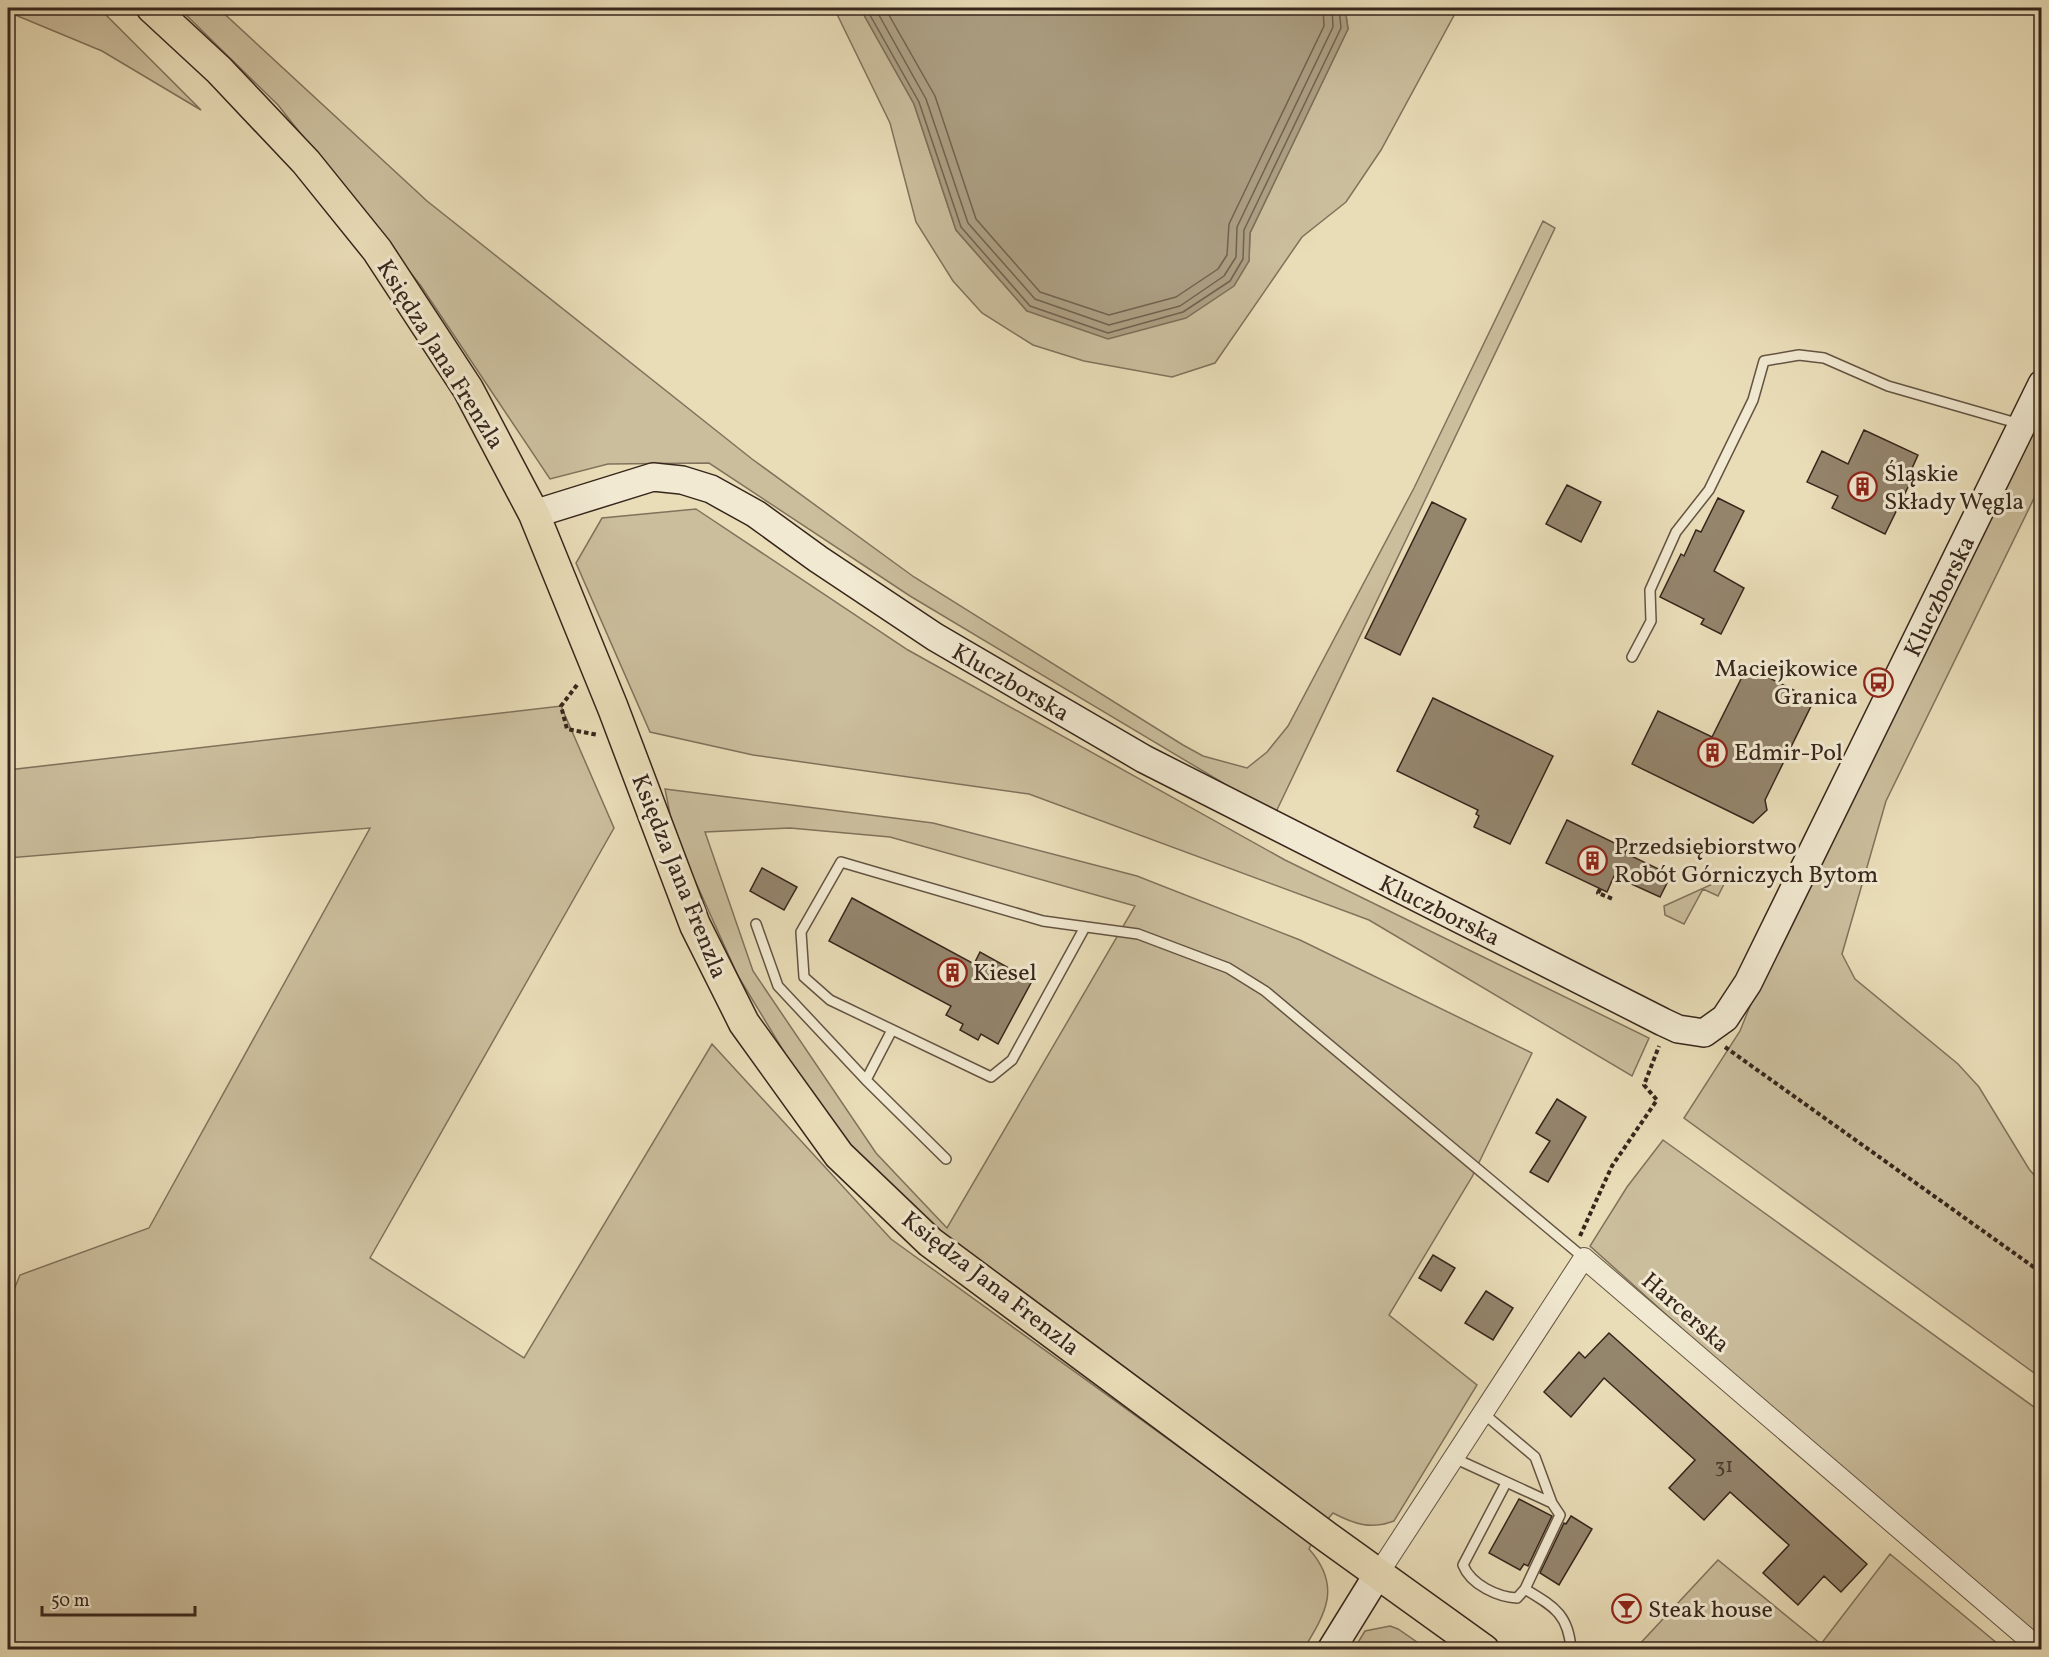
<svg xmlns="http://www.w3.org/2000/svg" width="2049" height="1657" font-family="Vollkorn,serif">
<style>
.green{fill:#cbbe9d;stroke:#81725c;stroke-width:1.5;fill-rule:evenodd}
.water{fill:#ac9f83;stroke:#7d6f5a;stroke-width:1.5}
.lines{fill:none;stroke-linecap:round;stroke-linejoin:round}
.shore{stroke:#726250;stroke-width:1.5}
.building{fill:#94856d;stroke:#37261c;stroke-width:1.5}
.lane-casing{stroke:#645443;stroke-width:12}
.street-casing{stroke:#645443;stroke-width:22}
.secondary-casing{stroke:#37261c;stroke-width:30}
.primary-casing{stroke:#37261c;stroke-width:33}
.path{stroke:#37261c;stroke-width:4;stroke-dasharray:4.5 3;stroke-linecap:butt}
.lane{stroke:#f1e9d1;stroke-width:9}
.street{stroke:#f1e9d1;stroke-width:20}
.secondary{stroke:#f1e9d1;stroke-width:27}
.primary{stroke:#e9ddb8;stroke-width:30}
.labels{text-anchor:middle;stroke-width:6;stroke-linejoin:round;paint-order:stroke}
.number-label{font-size:21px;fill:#4e3e30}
.street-label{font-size:24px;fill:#37261c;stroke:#f1e9d1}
.poi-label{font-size:24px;fill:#37261c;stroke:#f1e9d1;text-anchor:start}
</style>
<rect width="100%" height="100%" fill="#e9ddb8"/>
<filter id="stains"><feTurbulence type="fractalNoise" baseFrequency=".00333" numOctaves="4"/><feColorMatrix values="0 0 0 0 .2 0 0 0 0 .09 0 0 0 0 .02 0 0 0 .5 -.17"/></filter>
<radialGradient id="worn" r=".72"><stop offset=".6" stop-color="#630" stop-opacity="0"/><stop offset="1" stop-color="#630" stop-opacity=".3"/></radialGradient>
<!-- green -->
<path class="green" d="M8 8H99L201 110 102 51 8 12Z
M179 8H218L427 201 752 459 914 577 1183 745 1203 756 1247 768 1267 752 1288 726 1414 488 1543 221 1555 228 1275 814 910 596 709 463 608 464 550 479 421 286 278 105Z
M834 8H860L914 104 956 230 1027 311 1249 261 1250 233 1348 29 1345 8H1458L1381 150 1346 202 1302 237 1215 363 1172 377 1084 361 1033 345 982 313 953 281 916 222 890 123Z
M2041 415V484L1886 801 1842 954 1855 979 1958 1064 1979 1087 2029 1169 2041 1183V1378L1684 1118 1740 1031 1758 986Z
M696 509 908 650 1285 860 1649 1038 1632 1076 1369 920 1029 794 753 755 650 732 576 563 602 518Z
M561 706 614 828 370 1258 524 1358 712 1044 891 1239 1312 1543 1309 1549C1342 1586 1326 1613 1303 1650H55L8 1643V1304L20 1275 149 1228 370 828 8 858V770Z
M665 789 933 823 1137 876 1300 940 1532 1053 1472 1177 1389 1315 1477 1385 1394 1521C1371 1530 1354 1524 1333 1513L1327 1520 941 1235 861 1161 800 1078 738 976 674 834ZM790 828 890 837 1135 906 947 1228 876 1153 753 971 705 832Z
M1719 881 1724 884 1718 896 1703 889 1684 924 1665 915 1664 906Z
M1663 1140 2041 1412V1639L1749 1389 1590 1246 1627 1187Z
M1890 1554 2004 1649H1635L1718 1560 1821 1644Z
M1390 1626 1398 1629 1427 1649H1354L1365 1631Z"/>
<!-- water -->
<path class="water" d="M860 8H1345L1348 29 1250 233 1249 261 1234 286 1186 318 1108 339 1027 311 956 230 914 104Z"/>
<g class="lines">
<!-- shore -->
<path class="shore" d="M866 8 919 102 961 227 1030 306 1108 333 1183 312 1230 281 1243 259 1244 230 1341 28 1339 8
M875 8 926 99 968 223 1035 299 1109 325 1180 306 1224 276 1236 257 1237 227 1333 27 1332 8
M885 8 935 96 976 219 1040 292 1109 315 1176 297 1218 269 1227 255 1229 224 1324 26 1323 8"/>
</g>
<!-- building -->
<path class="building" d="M1864 430 1918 455 1909 475 1913 477 1885 534 1832 508 1838 496 1807 482 1822 451 1848 464Z
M1567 485 1601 502 1581 542 1546 524Z
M1718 498 1744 511 1714 571 1744 588 1721 634 1701 624 1704 619 1660 597 1681 554 1684 556 1696 530 1701 532Z
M1432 502 1466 519 1400 655 1365 638Z
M1747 667 1814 700 1765 800 1767 810 1753 823 1632 764 1658 711 1712 737Z
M1433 698 1553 756 1510 844 1474 827 1479 816 1476 814 1478 810 1397 771Z
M1567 820 1627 849 1625 853 1671 875 1660 897 1614 876 1607 892 1546 863Z
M762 868 797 887 784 910 750 891Z
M852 898 974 964 980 952 1032 981 998 1044 981 1034 978 1040 960 1030 963 1024 946 1015 951 1006 829 941Z
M1557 1099 1586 1117 1548 1182 1530 1172 1550 1141 1536 1133Z
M1433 1255 1455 1268 1441 1291 1419 1278Z
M1486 1291 1513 1308 1493 1340 1465 1323Z
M1609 1333 1867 1564 1841 1592 1824 1576 1798 1605 1763 1573 1789 1545 1730 1492 1704 1520 1669 1488 1695 1460 1604 1378 1571 1417 1544 1392 1579 1352 1585 1358Z
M1519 1499 1552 1516 1528 1566 1524 1564 1520 1570 1489 1553Z
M1571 1516 1592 1529 1559 1585 1540 1573 1564 1523 1566 1524Z"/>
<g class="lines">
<defs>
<path id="lane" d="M1632 657 1651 621 1650 590 1676 532 1709 490 1753 400 1764 361 1799 355 1824 358 1888 386 2020 424
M756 924 778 986 866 1080 946 1159
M1085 927 1012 1060 991 1077 830 1000 804 977 801 932 841 862 1043 921 1138 934 1228 968 1265 991 1584 1258
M866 1080 892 1030
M1483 1413 1535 1457 1552 1503
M1454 1458 1552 1503 1560 1515 1525 1589C1553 1606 1569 1614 1571 1650
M1506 1483 1463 1565C1471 1585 1498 1597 1517 1598L1525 1589"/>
<path id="street" d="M1378 1574 1584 1258 2041 1650"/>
<path id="secondary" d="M534 514 653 477 682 480 711 489 756 514 818 559 935 637 1144 759 1663 1022 1678 1029 1704 1033 1725 1018 1748 983 2042 384
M1331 1650 1378 1574"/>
<path id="primary" d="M152 8 219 70 306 162 377 250 468 389 534 514 613 708 695 925 744 1023 839 1155 930 1242 1327 1537 1484 1650"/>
</defs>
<!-- lane casing -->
<use href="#lane" class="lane-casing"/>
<!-- street casing -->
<use href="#street" class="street-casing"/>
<!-- secondary casing -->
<use href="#secondary" class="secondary-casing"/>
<!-- primary casing -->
<use href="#primary" class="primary-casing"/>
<!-- path -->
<path class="path" d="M577 685 561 706 567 729 598 735
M1600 889 1598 893 1613 899
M1725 1047 2042 1273
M1580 1236 1612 1166 1657 1100 1644 1085 1659 1046
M8 1643 93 1650"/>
<!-- lane -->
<use href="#lane" class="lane"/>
<!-- street -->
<use href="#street" class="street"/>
<!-- secondary -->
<use href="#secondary" class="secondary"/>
<!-- primary -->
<use href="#primary" class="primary"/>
</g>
<!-- icons -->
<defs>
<symbol id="building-ring" viewBox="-11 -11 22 22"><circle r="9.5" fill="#f1e9d1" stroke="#8f2418" stroke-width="1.5"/><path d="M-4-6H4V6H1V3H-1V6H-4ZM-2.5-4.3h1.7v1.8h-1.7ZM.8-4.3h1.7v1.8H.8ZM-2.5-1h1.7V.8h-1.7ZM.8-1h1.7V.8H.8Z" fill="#8f2418"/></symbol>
<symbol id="bus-ring" viewBox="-11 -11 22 22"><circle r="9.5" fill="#f1e9d1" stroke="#8f2418" stroke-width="1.5"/><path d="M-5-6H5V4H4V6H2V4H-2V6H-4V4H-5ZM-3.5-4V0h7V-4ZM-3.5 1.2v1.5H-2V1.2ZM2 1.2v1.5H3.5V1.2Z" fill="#8f2418"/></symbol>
<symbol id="bar-ring" viewBox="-11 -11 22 22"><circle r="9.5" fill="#f1e9d1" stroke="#8f2418" stroke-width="1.5"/><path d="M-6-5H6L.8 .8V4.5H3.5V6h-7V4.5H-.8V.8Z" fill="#8f2418"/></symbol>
</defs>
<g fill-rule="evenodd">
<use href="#building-ring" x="1846" y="470" width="33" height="33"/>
<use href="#bus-ring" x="1862" y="666" width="33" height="33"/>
<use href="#building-ring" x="1696" y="736" width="33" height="33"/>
<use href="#building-ring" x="1576" y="844" width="33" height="33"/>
<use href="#building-ring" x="936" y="956" width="33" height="33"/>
<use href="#bar-ring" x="1610" y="1592" width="33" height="33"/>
</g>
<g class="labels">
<!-- number labels -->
<g class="number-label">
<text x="1724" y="1472">31</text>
</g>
<!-- street labels -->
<g class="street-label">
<text transform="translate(441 354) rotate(58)" y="8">Księdza Jana Frenzla</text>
<text transform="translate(1939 596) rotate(-64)" y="8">Kluczborska</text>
<text transform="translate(1011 682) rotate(30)" y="8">Kluczborska</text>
<text transform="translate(680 876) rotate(68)" y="8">Księdza Jana Frenzla</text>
<text transform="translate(1440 910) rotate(26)" y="8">Kluczborska</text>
<text transform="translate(991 1283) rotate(38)" y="8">Księdza Jana Frenzla</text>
<text transform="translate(1686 1312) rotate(41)" y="8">Harcerska</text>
</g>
<!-- poi labels -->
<g class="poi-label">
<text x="1884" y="481">Śląskie<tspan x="1884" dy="28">Składy Węgla</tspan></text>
<text x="1858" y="676" text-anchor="end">Maciejkowice<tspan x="1858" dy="28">Granica</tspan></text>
<text x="1734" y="760">Edmir-Pol</text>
<text x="1614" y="854">Przedsiębiorstwo<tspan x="1614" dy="28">Robót Górniczych Bytom</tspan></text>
<text x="973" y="980">Kiesel</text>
<text x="1648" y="1617">Steak house</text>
</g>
</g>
<!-- margin -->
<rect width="2049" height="1657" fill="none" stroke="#e9ddb8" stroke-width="30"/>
<rect x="9" y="9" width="2031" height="1639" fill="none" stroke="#37261c" stroke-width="3"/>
<rect x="15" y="15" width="2019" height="1627" fill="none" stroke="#37261c" stroke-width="1.5"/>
<!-- scale -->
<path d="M42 1606v9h153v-9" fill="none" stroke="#37261c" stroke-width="3"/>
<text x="51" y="1606" font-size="18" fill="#37261c" stroke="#f1e9d1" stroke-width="4.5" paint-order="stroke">50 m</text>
<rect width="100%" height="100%" filter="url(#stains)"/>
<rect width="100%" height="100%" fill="url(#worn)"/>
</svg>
